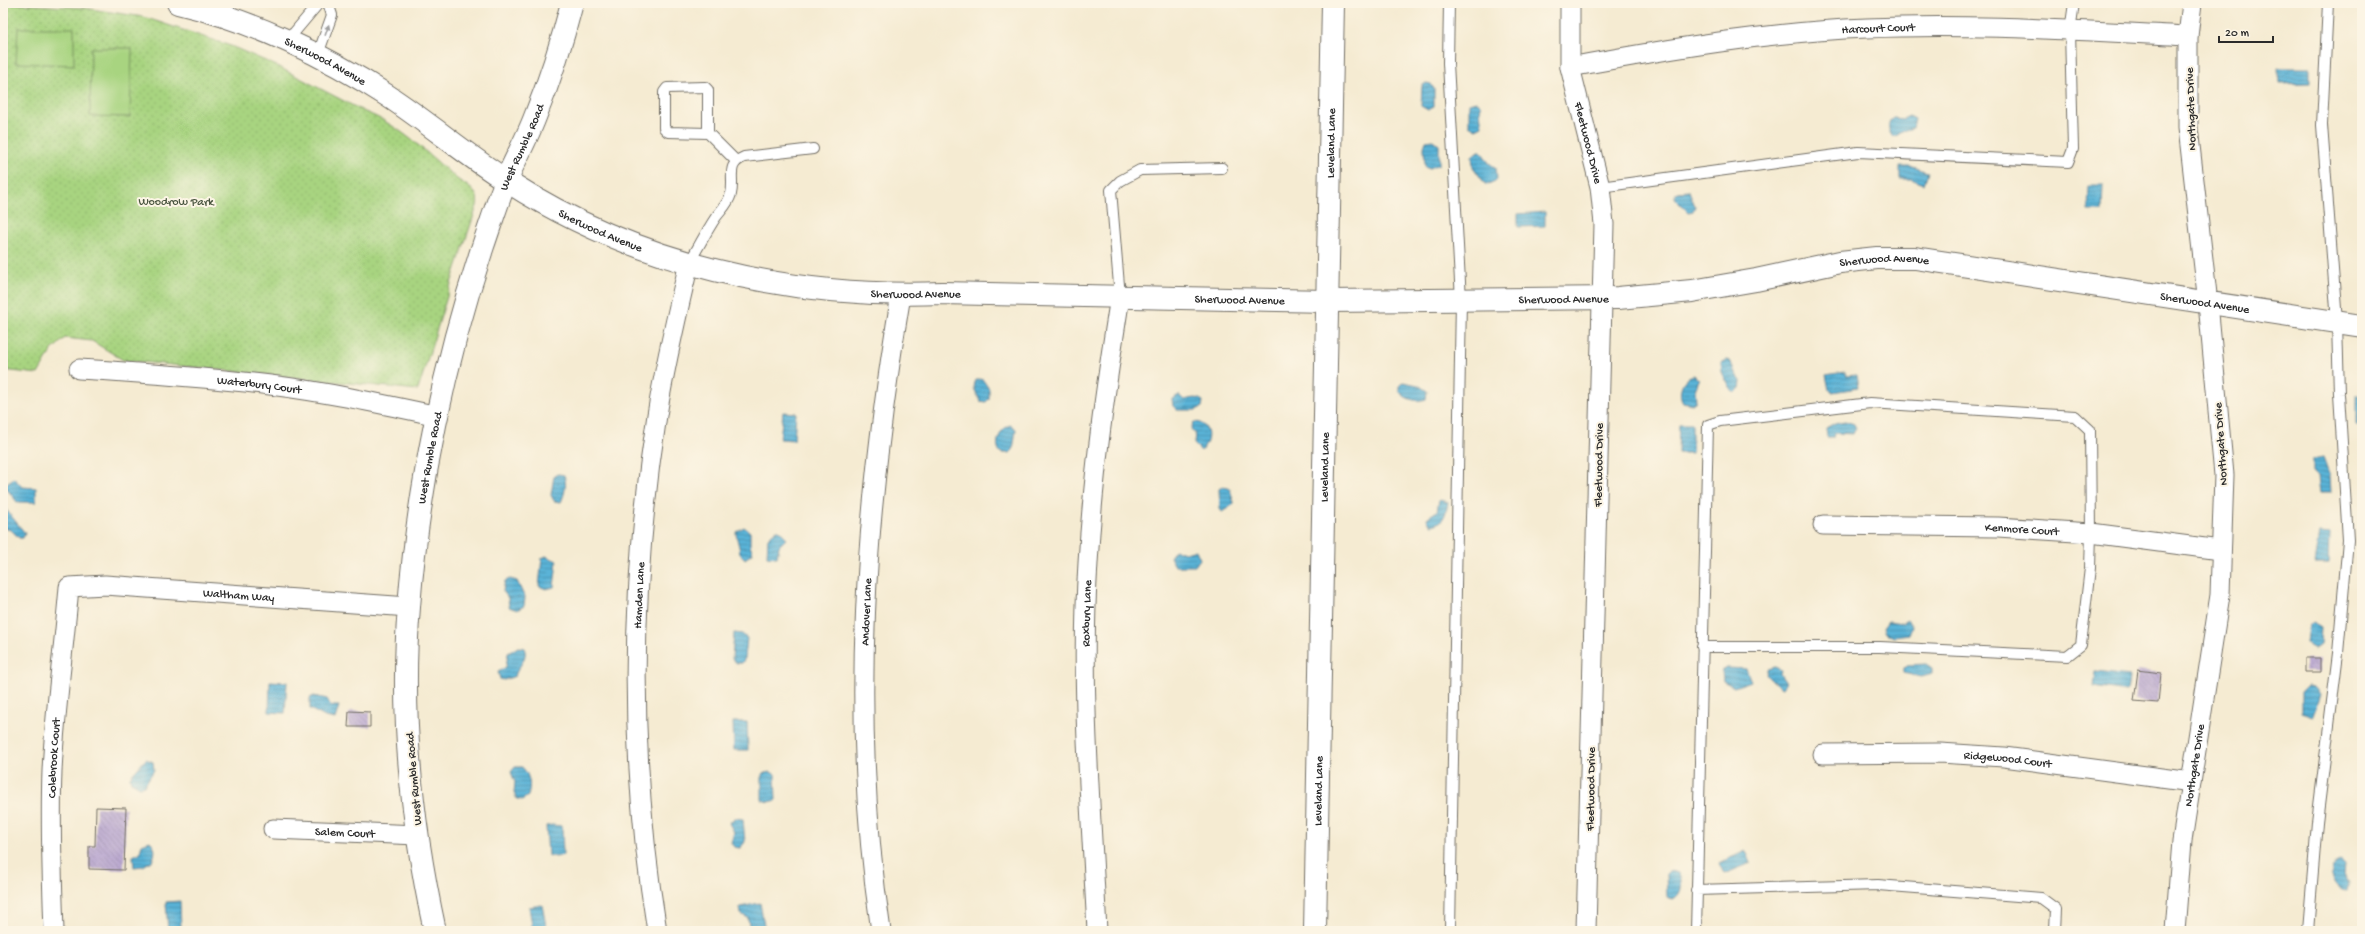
<svg xmlns="http://www.w3.org/2000/svg" width="2365" height="934" font-family="'Gochi Hand',sans-serif">
<style>
.green{fill:url(#green-dots);stroke:#6a8056}
.pitch{fill:#a8d480;stroke:#6a8056}
.water{fill:url(#water-rules);stroke:#426f81}
.building{fill:url(#building-back-hatch)}
.lines{fill:none;stroke-linecap:round;stroke-linejoin:round}
.service-casing{stroke:#726e65;stroke-width:12}
.minor-casing{stroke:#726e65;stroke-width:21}
.tertiary-casing{stroke:#726e65;stroke-width:24}
.service{stroke:#fff;stroke-width:10}
.minor{stroke:#fff;stroke-width:19}
.tertiary{stroke:#fff;stroke-width:22}
.oneway{fill:#a0a0a0}
.labels{text-anchor:middle;stroke-width:4;stroke-linejoin:round;paint-order:stroke}
.street-label{font-size:12px;fill:#2b2b2b;stroke:#fcf5e5}
.park-label{font-size:12px;fill:#4a5540;stroke:#fcf5e5}
</style>
<defs>
<pattern id="green-dots" width="8" height="8" patternUnits="userSpaceOnUse"><rect width="8" height="8" fill="#a8d480"/><path d="M2 2h.1M6 6h.1" fill="none" stroke="#91b66f" stroke-width="1.8" stroke-linecap="round"/></pattern>
<pattern id="water-rules" width="6" height="5" patternUnits="userSpaceOnUse"><rect width="6" height="5" fill="#5ab3d7"/><path d="M0 2.5h6" fill="none" stroke="#4b92af"/></pattern>
<pattern id="building-back-hatch" width="6" height="6" patternUnits="userSpaceOnUse"><rect width="6" height="6" fill="#b9a7d0"/><path d="M-1 5l2 2M0 0l6 6M5-1l2 2" fill="none" stroke="#9788a9"/></pattern>
</defs>
<rect width="100%" height="100%" fill="#fcf5e5"/>
<filter id="ink" filterUnits="userSpaceOnUse"><feTurbulence type="fractalNoise" baseFrequency=".025" numOctaves="2"/><feDisplacementMap in="SourceGraphic" scale="8" xChannelSelector="R" yChannelSelector="G"/><feConvolveMatrix kernelMatrix="1 2 1 2 8 2 1 2 1" color-interpolation-filters="sRGB"/></filter>
<filter id="wash" filterUnits="userSpaceOnUse"><feTurbulence type="fractalNoise" baseFrequency=".012" numOctaves="4" result="noise"/><feDisplacementMap in="SourceGraphic" scale="16" xChannelSelector="R" yChannelSelector="G"/><feGaussianBlur stdDeviation="0.9" result="paint"/><feColorMatrix in="noise" values="0 0 0 0 0 0 0 0 0 0 0 0 0 0 0 0 0 1.4 0 .05"/><feComposite in="paint" operator="in"/></filter>
<g filter="url(#wash)">
<rect width="100%" height="100%" fill="#f5ebd2"/>
<!-- green -->
<path class="green" d="M3 3 84 8 144 17 231 46 277 66 365 112C400 125 429 155 457 179 462 183 470 186 474 192 478 196 478 200 477 206L454 274 418 390 123 360 92 341 65 338 52 350 38 374 3 370Z"/>
<!-- pitch -->
<path class="pitch" d="M18 28H74V65L16 63Z
M91 48H132L130 117 90 116Z"/>
<!-- water -->
<path class="water" d="M2278 68H2310V83L2279 84Z
M1426 83 1431 84 1434 89V107L1428 110 1421 106 1422 86Z
M1476 101 1481 105 1480 112 1482 126 1476 129 1469 125V103Z
M1909 116 1915 119 1913 128 1905 130 1896 136H1892C1888 130 1887 123 1893 118L1903 119Z
M1433 140 1439 145V164L1430 168 1425 166 1424 147 1426 141Z
M1478 151H1481L1489 163 1496 168 1497 180 1486 185 1473 167 1472 156Z
M1900 166H1910L1928 172 1924 184 1911 179H1900Z
M2089 185H2103L2102 211H2088Z
M1689 191 1695 206 1693 211 1688 212 1674 198 1677 192Z
M1545 212V226L1518 227V214Z
M1727 360 1731 362 1734 372 1741 381 1740 388 1735 392 1731 390 1722 372 1721 363Z
M1845 372 1847 376 1856 375 1858 388 1832 392 1829 390 1826 375Z
M1694 375 1699 380 1695 390 1696 401 1692 404 1683 402C1677 393 1682 377 1694 375Z
M979 379 983 380 989 389V399L986 402 980 401 974 388 975 381Z
M1403 382 1418 385 1427 391 1426 399C1416 402 1406 400 1399 391V386Z
M1179 395 1184 400C1191 399 1195 396 1203 401L1202 407 1196 410H1177L1173 406 1172 399Z
M2356 395H2362V427L2356 426Z
M783 412 796 413 794 440 780 439Z
M1845 421 1854 424 1856 428 1853 434 1835 433 1834 437H1827L1826 428 1835 423Z
M1194 422C1211 422 1211 442 1201 451L1194 444 1195 434 1191 429Z
M1679 424H1692V453H1678Z
M1010 425 1016 429 1013 450 1010 453H1001C993 445 1000 429 1010 425Z
M2323 457 2330 476 2331 493H2320L2318 477 2313 472V459Z
M558 474 564 475C567 483 565 494 561 502L554 501 551 495 554 476Z
M14 478 22 487 36 488V502H17L4 485Z
M1223 486 1230 489 1234 504 1222 512 1220 509 1219 489Z
M1439 500 1448 502C1446 512 1445 523 1432 525L1428 522 1427 518 1437 511Z
M3 506 25 533 23 538H19L11 530 3 528Z
M744 527 750 532V545L753 553 745 559 740 554C740 546 736 539 736 532Z
M778 529 787 538 779 546 777 557 767 556 768 538Z
M2319 533 2330 534 2329 563H2314Z
M1175 550 1185 553 1196 550 1200 559 1195 566H1175L1170 557Z
M546 556 557 561 554 587 546 589 539 586 542 558Z
M510 579 517 581 525 598 524 606 517 610 509 607 508 598 503 591 505 581Z
M1907 620 1912 626 1909 634 1894 636 1885 633 1883 628 1888 621 1902 623Z
M2313 622 2321 627 2320 645 2314 649 2307 644 2309 626Z
M734 633 742 634 747 638 745 658 742 663H737L732 659Z
M518 647 524 648C529 657 518 666 515 676L504 680 500 679 498 672 506 667 508 653Z
M1927 664 1933 668V674L1921 677 1903 673V668L1906 665Z
M1775 667 1781 670 1780 674 1786 683 1782 688 1779 687 1766 674 1767 669Z
M1727 668 1746 669 1751 681 1734 687 1723 681 1722 671Z
M2096 672 2129 676 2127 692 2094 687Z
M270 681 287 682 285 713 269 712Z
M2308 686 2314 687 2320 694 2313 717 2301 713V693Z
M314 696 327 699 331 706H339L335 719 325 717 310 709V698Z
M733 722H747L748 750H734Z
M146 759 153 762 154 770 144 786 140 787 131 782 130 777Z
M515 767H522C530 775 531 786 528 796L522 800 517 799 514 793 515 782 511 772Z
M770 772 775 774 776 800 769 802 762 800V774Z
M735 818 743 819 745 842 740 848 734 847 731 843 734 832 729 823Z
M552 825 562 826 563 855 556 857 548 855 546 826Z
M150 841C156 846 156 853 152 861L143 866 134 867 133 856 140 853 142 844Z
M1746 851 1751 863 1724 874 1719 863Z
M2341 860 2345 864 2344 875 2349 884 2347 890 2340 889C2331 882 2327 864 2341 860Z
M1670 871 1678 873C1683 882 1683 894 1673 899L1667 897 1666 874Z
M180 901 181 931H168L166 902Z
M760 903 765 931H750L748 918 741 914 740 907Z
M542 905 547 931H533L529 907Z"/>
<g id="blocks">
<!-- building -->
<path class="building" d="M2305 658H2320V672H2305Z
M2138 670 2161 673 2158 703 2134 701Z
M349 711 370 712V727H348Z
M96 807 126 808 124 870 89 869V846H95Z"/>
</g>
</g>
<g filter="url(#ink)">
<use href="#blocks" fill-opacity="0" stroke="#726e65" stroke-width="1"/>
<g class="lines">
<defs>
<path id="service" d="M1449 3 1448 63 1461 300 1450 931
M287 41 319 3
M317 57 332 15 328 3
M708 133V90L705 87 667 88 664 92V128L668 132 708 133 736 161
M1600 187 1858 152 2068 162 2073 149 2070 31 2074 3
M689 263C698 248 706 232 716 217 722 209 728 204 731 194 735 178 725 165 744 157L813 149
M1120 297 1111 190 1120 181 1140 170 1222 168
M1696 890 1878 885 2041 898 2056 909 2055 931
M1696 931 1708 425 1720 421 1870 403 2075 416 2090 430 2091 533 2090 568 2081 645 2067 656 1880 647H1702
M2308 931 2317 822 2338 653 2348 540 2339 394 2337 322 2322 125 2328 3"/>
<g id="minor">
<path id="s1" d="M1570 3V67L1600 187 1604 224 1586 931"/>
<path id="s2" d="M1570 67C1668 49 1767 32 1867 28 1974 23 2082 31 2188 36"/>
<path id="s3" d="M79 369C143 373 206 377 270 385 327 392 382 404 438 416"/>
<path id="s4" d="M1823 525 1998 527 2091 533 2220 550"/>
<path id="s5" d="M1823 754 1940 753 2004 757 2191 782"/>
<path id="s6" d="M273 829 418 835"/>
<path id="s7" d="M54 931C52 878 50 824 52 771 55 709 64 648 69 587L105 585 409 607"/>
<path id="s8" d="M657 931C629 761 630 585 657 415 665 364 677 314 689 263"/>
<path id="s9" d="M881 931C849 720 865 504 901 295"/>
<path id="s10" d="M1097 931C1091 809 1080 686 1088 563 1093 474 1106 385 1120 297"/>
<path id="s11" d="M2175 931 2182 841 2220 595 2224 475 2208 303 2188 128V36L2192 3"/>
</g>
<g id="tertiary">
<path id="s12" d="M178 3C251 20 325 55 388 96 429 123 466 155 507 181 636 264 790 299 942 293L1328 301 1618 298 1692 291 1756 280 1840 262 1877 258H1915L2362 326"/>
<path id="s13" d="M435 931C412 826 400 714 409 607 418 487 445 360 483 246 491 223 498 200 507 178 516 158 527 138 535 117 550 80 562 42 572 3"/>
<path id="s14" d="M1315 931 1333 3"/>
</g>
</defs>
<!-- service casing -->
<use href="#service" class="service-casing"/>
<!-- minor casing -->
<use href="#minor" class="minor-casing"/>
<!-- tertiary casing -->
<use href="#tertiary" class="tertiary-casing"/>
<!-- service -->
<use href="#service" class="service"/>
<!-- minor -->
<use href="#minor" class="minor"/>
<!-- tertiary -->
<use href="#tertiary" class="tertiary"/>
</g>
<!-- one-way arrows -->
<defs><path id="oneway-solid" d="M-6-.8H1V-3.2L6.5 0L1 3.2V.8H-6Z"/></defs>
<use class="oneway" href="#oneway-solid" transform="translate(327 30) rotate(-71)"/>
</g>
<g class="labels">
<!-- street labels -->
<g class="street-label">
<text dy="4" stroke="none"><textPath href="#s2" startOffset="311">Harcourt Court</textPath></text>
<text dy="4" stroke="none"><textPath href="#s12" startOffset="159">Sherwood Avenue</textPath></text>
<text transform="translate(2190 109) rotate(-92)" y="4">Northgate Drive</text>
<text dy="4" stroke="none"><textPath href="#s14" startOffset="788">Leveland Lane</textPath></text>
<text dy="4" stroke="none"><textPath href="#s1" startOffset="142">Fleetwood Drive</textPath></text>
<text dy="4" stroke="none"><textPath href="#s13" startOffset="802">West Rumble Road</textPath></text>
<text dy="4" stroke="none"><textPath href="#s12" startOffset="483">Sherwood Avenue</textPath></text>
<text dy="4" stroke="none"><textPath href="#s12" startOffset="1779">Sherwood Avenue</textPath></text>
<text dy="4" stroke="none"><textPath href="#s12" startOffset="807">Sherwood Avenue</textPath></text>
<text dy="4" stroke="none"><textPath href="#s12" startOffset="1455">Sherwood Avenue</textPath></text>
<text dy="4" stroke="none"><textPath href="#s12" startOffset="1131">Sherwood Avenue</textPath></text>
<text dy="4" stroke="none"><textPath href="#s12" startOffset="2103">Sherwood Avenue</textPath></text>
<text dy="4" stroke="none"><textPath href="#s3" startOffset="181">Waterbury Court</textPath></text>
<text transform="translate(2220 444) rotate(-94)" y="4">Northgate Drive</text>
<text dy="4" stroke="none"><textPath href="#s13" startOffset="477">West Rumble Road</textPath></text>
<text transform="translate(1598 465) rotate(-89)" y="4">Fleetwood Drive</text>
<text dy="4" stroke="none"><textPath href="#s14" startOffset="464">Leveland Lane</textPath></text>
<text dy="4" stroke="none"><textPath href="#s4" startOffset="199">Kenmore Court</textPath></text>
<text dy="4" stroke="none"><textPath href="#s7" startOffset="515">Waltham Way</textPath></text>
<text dy="4" stroke="none"><textPath href="#s8" startOffset="337">Hamden Lane</textPath></text>
<text dy="4" stroke="none"><textPath href="#s9" startOffset="320">Andover Lane</textPath></text>
<text dy="4" stroke="none"><textPath href="#s10" startOffset="318">Roxbury Lane</textPath></text>
<text dy="4" stroke="none"><textPath href="#s7" startOffset="173">Colebrook Court</textPath></text>
<text dy="4" stroke="none"><textPath href="#s5" startOffset="185">Ridgewood Court</textPath></text>
<text dy="4" stroke="none"><textPath href="#s11" startOffset="167">Northgate Drive</textPath></text>
<text transform="translate(413 779) rotate(-95)" y="4">West Rumble Road</text>
<text transform="translate(1590 789) rotate(-89)" y="4">Fleetwood Drive</text>
<text dy="4" stroke="none"><textPath href="#s14" startOffset="140">Leveland Lane</textPath></text>
<text dy="4" stroke="none"><textPath href="#s6" startOffset="72">Salem Court</textPath></text>
</g>
<!-- park labels -->
<g class="park-label">
<text x="176" y="205">Woodrow Park</text>
</g>
</g>
<!-- margin -->
<rect width="2365" height="934" fill="none" stroke="#fcf5e5" stroke-width="16"/>
<!-- scale -->
<path d="M2219 36v6h54v-6" fill="none" stroke="#2b2b2b" stroke-width="2"/>
<text x="2225" y="36" font-size="12" fill="#2b2b2b" stroke="#fcf5e5" stroke-width="3" paint-order="stroke">20 m</text>
</svg>
